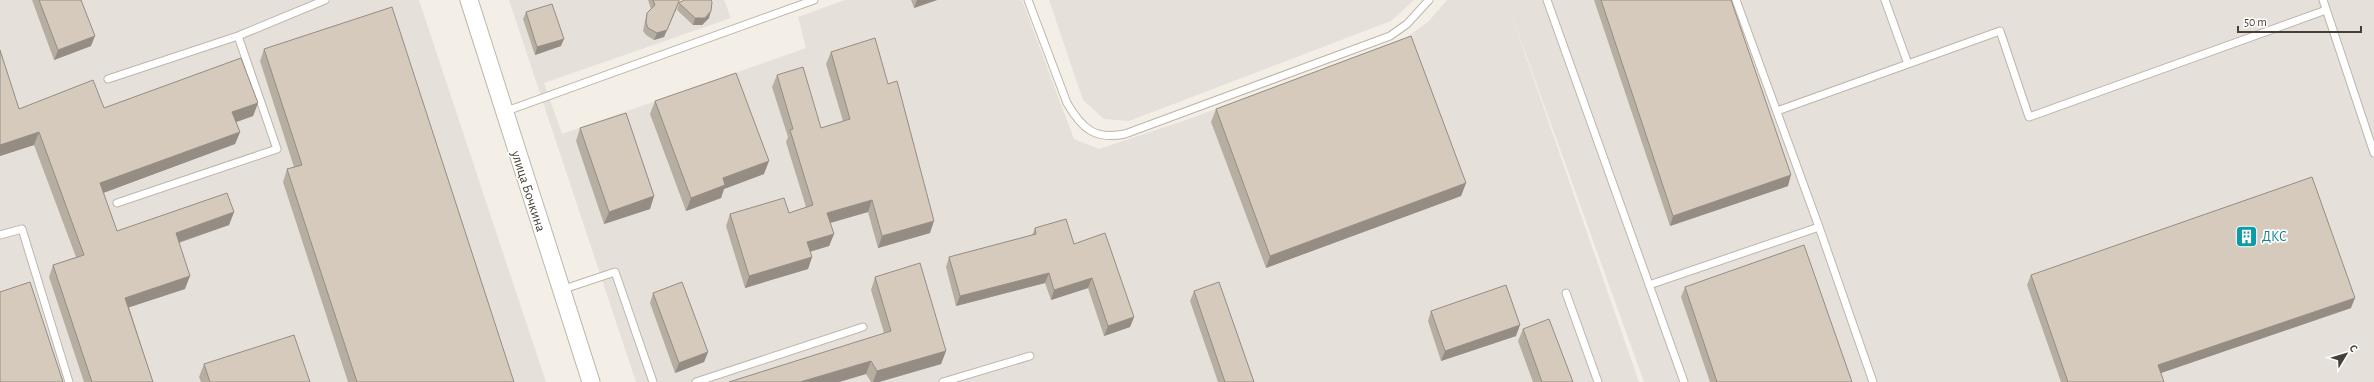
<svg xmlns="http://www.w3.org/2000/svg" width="2374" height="382" font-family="'Alegreya Sans',sans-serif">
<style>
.industrial{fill:#e6e0db}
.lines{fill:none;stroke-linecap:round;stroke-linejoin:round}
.service-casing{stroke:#bfb6a9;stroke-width:9}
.tertiary-casing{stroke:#bfb6a9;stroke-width:19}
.service{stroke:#fff;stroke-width:7}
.tertiary{stroke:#fff;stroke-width:17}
.wall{fill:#b7aea2}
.shaded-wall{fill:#958d84}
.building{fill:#d5cabc;stroke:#958d84}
.labels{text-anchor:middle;stroke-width:3.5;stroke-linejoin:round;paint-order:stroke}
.street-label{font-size:14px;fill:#463f35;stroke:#fff}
.culture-label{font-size:14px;fill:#0d838f;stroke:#fff;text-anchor:start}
</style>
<rect width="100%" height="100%" fill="#f3efe6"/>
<!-- industrial -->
<path class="industrial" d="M0 0H419L546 382H0Z
M509 0H724L731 18 544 83 562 134 806 48 798 17 845 0H1022L1074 139 1099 149 1186 120 1407 37 1429 21 1447 0H2374V382H1644L1508 5 1639 382H636Z
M1049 0H1414L1391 21 1129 121 1104 119 1083 100Z"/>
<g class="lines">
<defs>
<path id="service" d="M1028 0 1067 103C1082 129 1095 140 1125 134L1390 36 1407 24 1429 0
M1547 0 1684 382
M1885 0 1908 64
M2323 0 2374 153
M108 79 238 36 325 0
M1777 111 2000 31 2029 117 2326 10
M504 112 814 0
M117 203 277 149 238 36
M1819 227 1873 382
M0 235 22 229 69 382
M1649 285 1819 227 1736 0
M561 290 615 272 653 382
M1566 293 1598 382
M696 382 863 327
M943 382 1030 356"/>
<path id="tertiary" d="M469 0 591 382"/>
</defs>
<!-- service casing -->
<use href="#service" class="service-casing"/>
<!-- tertiary casing -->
<use href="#tertiary" class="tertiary-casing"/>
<!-- service -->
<use href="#service" class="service"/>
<!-- tertiary -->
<use href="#tertiary" class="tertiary"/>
</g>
<!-- wall -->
<path class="wall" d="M32 0H81L91 46 54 60Z
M648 0H679L677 8 664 37 654 40 646 35 643 31 645 21 647 13 651 9Z
M911 0H937L914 8Z
M1594 0H1731L1788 186 1670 226Z
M679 3 709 18 702 25H693L677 10Z
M526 12 561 46 535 55 523 19Z
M264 49 514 382H348L283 182 287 169 294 167 260 61Z
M0 50 19 109 104 108 258 103 253 116 236 122 240 132 235 144 103 193 117 231 234 212 229 225 179 243 185 289 129 307 153 382H84L49 277 53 265 76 257 34 145 0 156Z
M831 52 930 233 878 248 868 212 830 223 834 234 829 246 810 251 812 257 808 269 745 288 726 226 730 214 789 213 806 207 786 142 788 137 772 87 777 75 821 128 843 121 826 64Z
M655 101 764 174 724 189 721 198 686 211 650 114Z
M1216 109 1466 183 1461 196 1266 268 1211 122Z
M580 128 654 196 650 209 604 224 576 141Z
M1035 228 1074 244 1134 317 1130 327 1104 336 1088 288 1051 300 1045 283 956 306 946 267 949 257 1032 235Z
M2031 275 2351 308 2161 373 2164 382H2061L2027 285Z
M875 277 946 351 941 364 879 382H871L866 374 839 382 884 333 871 290Z
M1685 287 1852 382H1710L1681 297Z
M1194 291 1254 382H1218L1190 301Z
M653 293 708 352 704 362 675 373 650 303Z
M1431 311 1516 336 1441 361 1428 321Z
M1523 329 1573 382H1533L1518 341Z
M204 364 310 382H201L199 377Z"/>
<!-- shaded-wall -->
<path class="shaded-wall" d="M917 0H937L914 8Z
M679 1 664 37 654 40 657 33Z
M711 11 709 18 702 25H693L695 18Z
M95 36 91 46 54 60 58 50Z
M564 39 561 46 535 55 537 47Z
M258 103 253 116 228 125 232 112Z
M39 132 34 145 0 156V145Z
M240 132 235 144 95 196 100 183Z
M769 161 764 174 724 189 721 198 686 211 691 198 723 178Z
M1791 175 1788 186 1670 226 1673 216Z
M1466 183 1461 196 1266 268 1270 256Z
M654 196 650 209 604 224 609 212Z
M872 200 868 212 823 225 827 213Z
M234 212 229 225 171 245 176 233Z
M934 221 930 233 878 248 882 236Z
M834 234 829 246 803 254 807 242Z
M812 257 808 269 745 288 749 276Z
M1049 273 1045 283 956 306 960 296Z
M190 276 185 289 121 310 125 298Z
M1092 278 1088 288 1051 300 1054 290Z
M2355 298 2351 308 2155 375 2158 365Z
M1134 317 1130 327 1104 336 1108 326Z
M1520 325 1516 336 1441 361 1445 351Z
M946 351 941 364 879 382H873L877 371Z
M708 352 704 362 675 373 679 363Z
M871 361 866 374 839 382H800Z"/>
<!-- building -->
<path class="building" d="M39 0H81L95 36 58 50Z
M653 0H679V1L667 30 657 33 648 28 646 23 647 13 655 5Z
M684 0H711L712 2 711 11 705 18H695L679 3Z
M1601 0H1731L1791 175 1673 216Z
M552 4 564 39 537 47 526 12Z
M392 7 514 382H357L287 169 302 165 264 49Z
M1411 36 1466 183 1270 256 1216 109Z
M875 38 888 84 897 81 934 221 882 236 872 200 827 213 834 234 807 242 812 257 749 276 730 214 784 198 789 213 813 205 790 130 793 129 777 75 803 67 821 128 850 119 831 52Z
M0 50 19 109 93 80 104 108 241 58 258 103 232 112 240 132 100 183 117 231 227 193 234 212 176 233 190 276 125 298 153 382H92L53 265 84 255 39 132 0 145Z
M736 73 769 161 723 178 725 185 691 198 655 101Z
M626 113 654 196 609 212 580 128Z
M2312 177 2355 298 2158 365 2164 382H2068L2031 275Z
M1066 219 1074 244 1105 233 1134 317 1108 326 1092 278 1054 290 1049 273 960 296 949 257 1036 234 1035 228Z
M1804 245 1852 382H1717L1685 287Z
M920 263 946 351 877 371 871 361 800 382H729L891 331 875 277Z
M30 282 63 382H0V292Z
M682 282 708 352 679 363 653 293Z
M1219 282 1254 382H1225L1194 291Z
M1506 285 1520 325 1445 351 1431 311Z
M1549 319 1573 382H1542L1523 329Z
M294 335 310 382H210L204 364Z"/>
<!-- icons -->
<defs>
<symbol id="building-square" viewBox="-11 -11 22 22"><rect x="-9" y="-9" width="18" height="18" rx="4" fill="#0f9aa8" stroke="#fff"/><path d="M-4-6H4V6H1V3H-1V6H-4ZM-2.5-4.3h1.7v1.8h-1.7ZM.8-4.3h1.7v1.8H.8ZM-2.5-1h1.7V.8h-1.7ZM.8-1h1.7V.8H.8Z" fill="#fff"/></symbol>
</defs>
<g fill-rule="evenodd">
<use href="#building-square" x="2234" y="224" width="25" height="25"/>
</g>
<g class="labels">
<!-- street labels -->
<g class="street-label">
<text transform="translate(529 191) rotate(72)" y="5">улица Бочкина</text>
</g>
<!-- culture labels -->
<g class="culture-label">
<text x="2262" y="241">ДКС</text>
</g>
</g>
<!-- north arrow -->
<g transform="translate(2346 354) rotate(52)" stroke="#ffffff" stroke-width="3" paint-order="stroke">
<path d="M0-3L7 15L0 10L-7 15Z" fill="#463f35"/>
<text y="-6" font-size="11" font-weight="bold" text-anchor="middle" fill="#463f35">С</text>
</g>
<!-- scale -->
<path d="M2238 26v6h123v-6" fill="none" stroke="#463f35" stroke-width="2"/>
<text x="2244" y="26" font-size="12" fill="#463f35" stroke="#ffffff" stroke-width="3" paint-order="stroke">50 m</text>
</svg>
